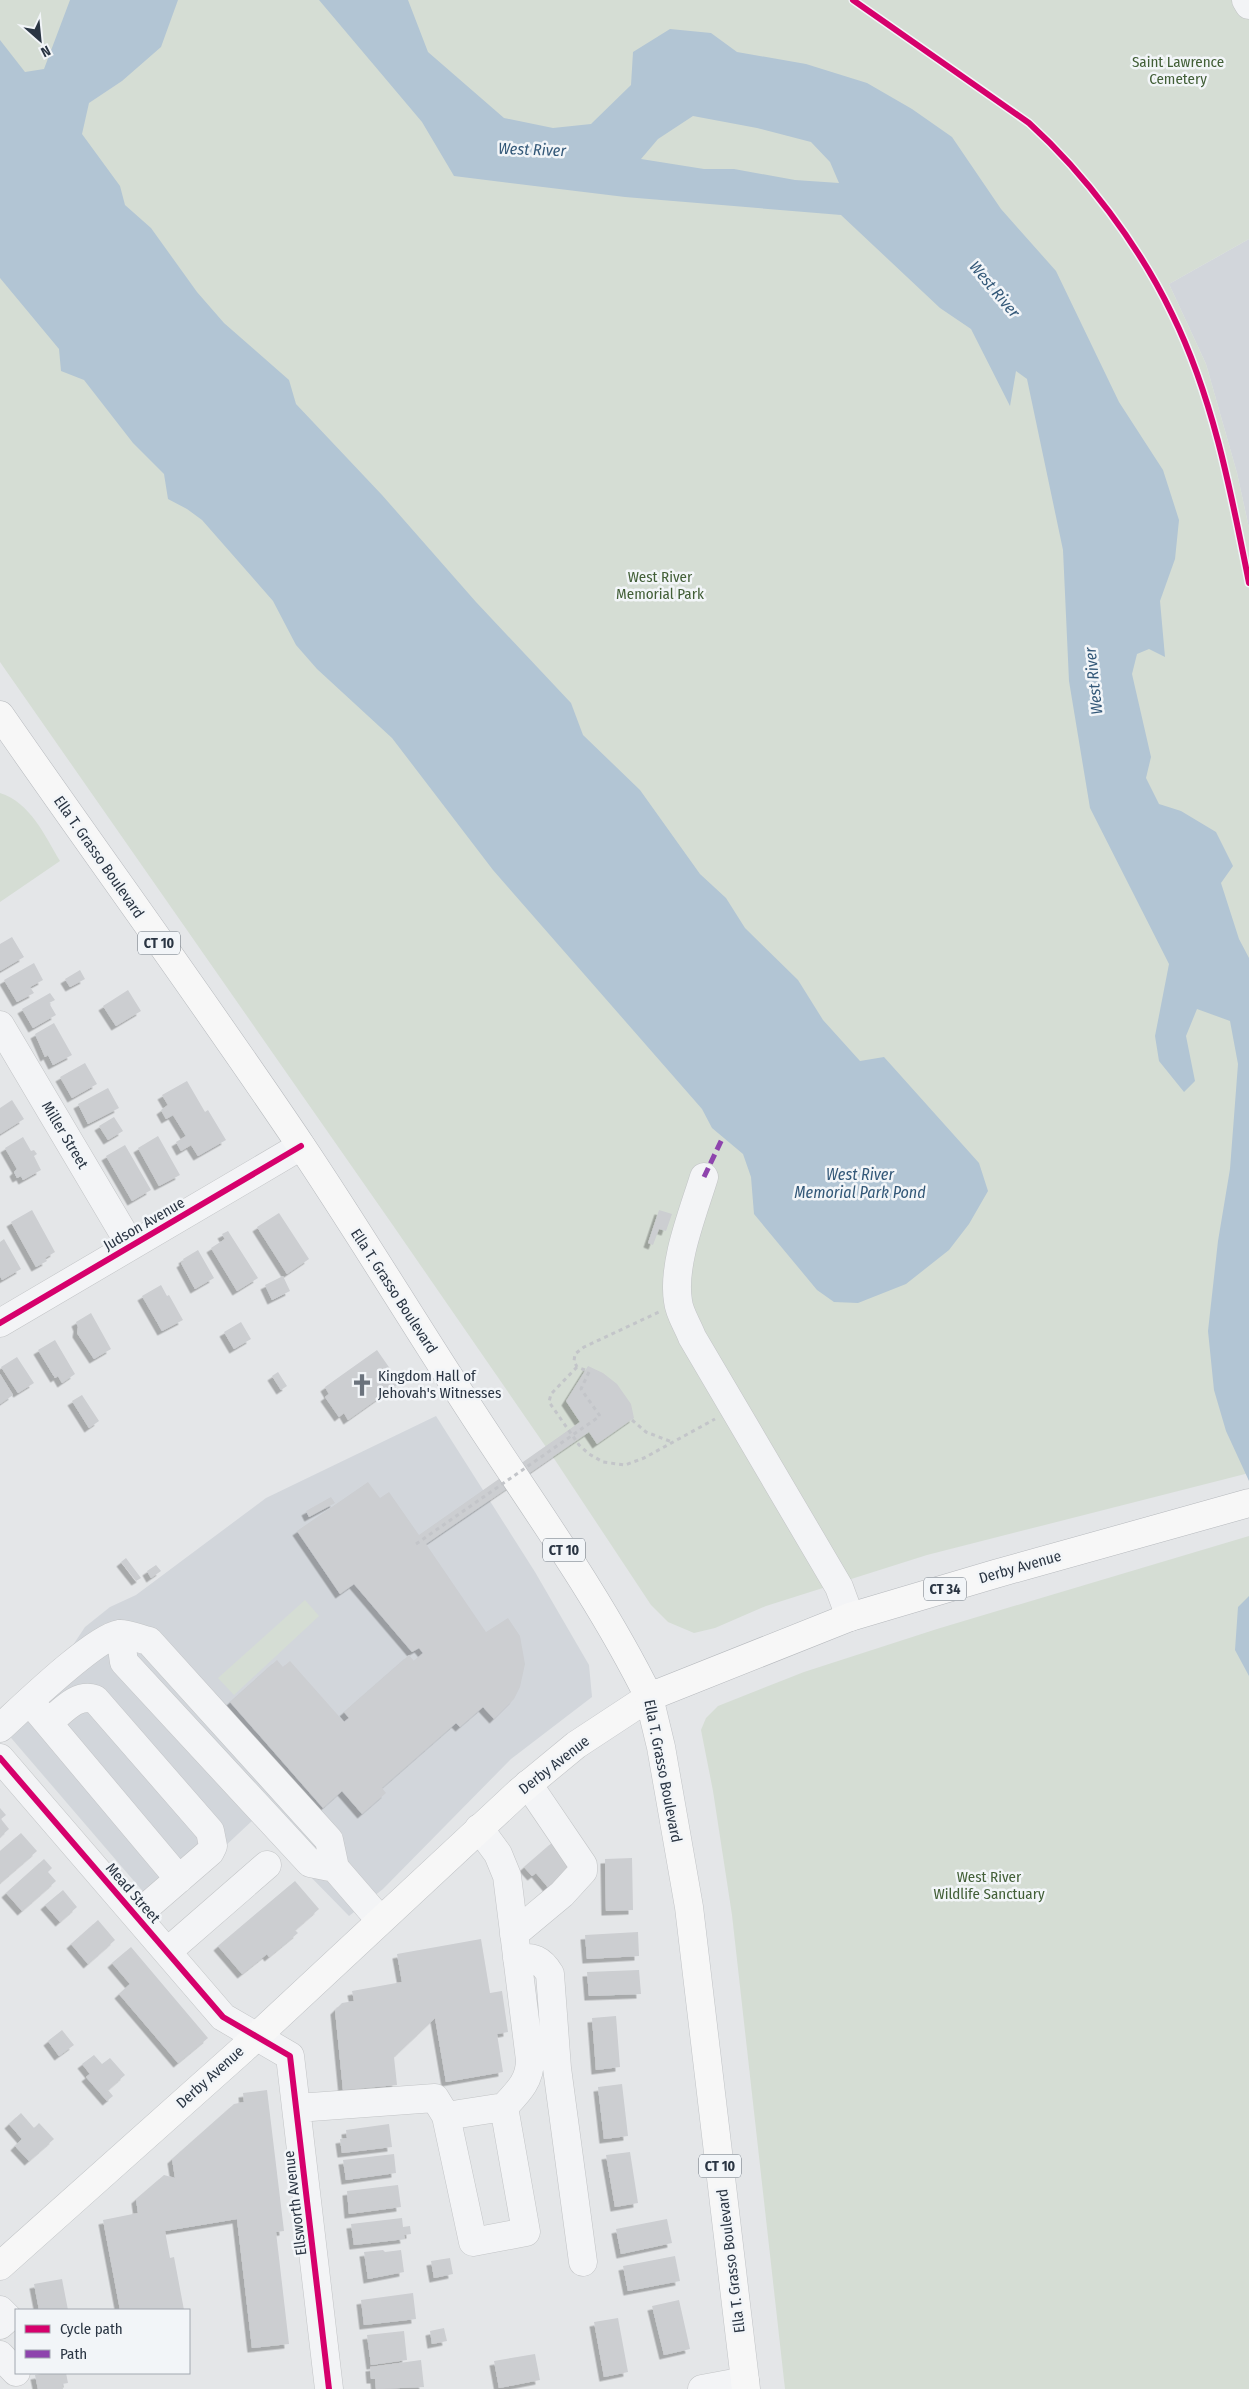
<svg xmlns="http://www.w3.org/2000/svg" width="1249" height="2389" font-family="'Fira Sans Condensed',sans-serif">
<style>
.built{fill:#d2d6db}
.green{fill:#d5ddd4}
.water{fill:#b2c5d4;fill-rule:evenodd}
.building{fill:#ccced1;filter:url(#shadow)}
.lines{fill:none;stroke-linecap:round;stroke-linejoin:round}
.minor-casing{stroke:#c2c4c6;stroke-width:29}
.major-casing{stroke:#c0c3c6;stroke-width:29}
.highway-casing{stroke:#b6b9bd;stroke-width:29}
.path{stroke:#c3c5c9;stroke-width:3;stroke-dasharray:4 4;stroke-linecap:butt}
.minor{stroke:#f3f4f6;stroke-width:28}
.major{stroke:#f7f7f7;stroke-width:28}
.highway{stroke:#f7f7f7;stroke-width:28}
.path-bridge{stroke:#c3c5c9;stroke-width:3;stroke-dasharray:4 4;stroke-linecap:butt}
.quiet{stroke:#8e44ad;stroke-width:5;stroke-dasharray:10 5;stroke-linecap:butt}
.cycleway-casing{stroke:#f2f5f8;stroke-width:9}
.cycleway{stroke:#d6006c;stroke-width:6}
.labels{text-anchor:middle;stroke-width:5;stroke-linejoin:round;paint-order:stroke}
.shield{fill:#f2f5f8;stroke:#666f79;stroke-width:1}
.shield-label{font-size:14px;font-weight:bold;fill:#2a3543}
.park-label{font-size:15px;fill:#425f37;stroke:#f2f5f8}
.street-label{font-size:15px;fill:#2a3543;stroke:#f2f5f8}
.poi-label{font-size:15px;fill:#2a3543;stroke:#f2f5f8;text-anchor:start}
.water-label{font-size:16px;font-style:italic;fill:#335878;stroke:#f2f5f8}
</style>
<defs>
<filter id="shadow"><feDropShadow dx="-4.5" dy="4.5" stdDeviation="0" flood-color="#0004"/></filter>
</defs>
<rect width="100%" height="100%" fill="#e4e6e8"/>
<!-- built -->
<path class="built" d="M1249 239V528L1237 473 1206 364 1169 284Z
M436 1416 535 1572 589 1665 592 1697 511 1759 383 1889 349 1916 254 1819 158 1909 0 1725 63 1660 85 1627 110 1607 136 1595 266 1498Z"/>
<!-- green -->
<path class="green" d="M0 0H1249V239L1169 284 1206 364 1237 473 1249 528V1473L927 1555 766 1606 715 1628 694 1633 668 1622 651 1605 555 1460 392 1224 0 662Z
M0 793C30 802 45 836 60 861L0 902Z
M1249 1536V2389H785L732 1915 713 1791 701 1730 706 1718 718 1706 804 1672 937 1629Z
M305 1600 319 1616 234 1695 218 1678Z"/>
<!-- water -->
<path class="water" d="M70 0H178L161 47 122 81 89 103 82 134 120 186 125 205 151 228 197 292 224 323 289 380 296 404 382 495 476 602 571 703 583 735 640 790 700 874 726 898 745 928 798 980 823 1020 860 1061 884 1057 979 1163 988 1191 969 1224 949 1250 906 1284 858 1303 834 1302 817 1290 754 1214 751 1177 743 1154 712 1128 702 1109 493 870 392 738 317 669 296 645 273 601 202 520 187 509 168 499 164 474 133 443 84 380 61 371 59 349 0 278V40L25 72 44 69Z
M319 0H408L428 52 504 118 553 128 591 124 631 85 633 52 670 29 711 33 737 52 806 64 867 83 912 109 952 137 1001 209 1056 271 1119 402 1163 470 1179 520 1175 559 1160 601 1165 657 1149 649 1137 654 1132 674 1151 757 1146 778 1159 804 1181 811 1216 832 1233 866 1221 883 1239 939 1249 958V1481L1226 1431 1214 1390 1208 1331 1218 1241 1230 1169 1238 1064 1230 1021 1197 1009 1186 1036 1195 1081 1184 1092 1159 1061 1155 1036 1169 964 1090 808 1069 681 1063 550 1027 379 1016 371 1010 406 971 329 940 308 841 215 625 197 454 176 422 122ZM693 116 757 128 811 142 830 162 839 183 795 180 734 169H704L641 159 658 139Z
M1249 1596V1676L1235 1650 1238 1607Z"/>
<!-- building -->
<path class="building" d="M12 937 24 957 0 971V944Z
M34 963 43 980 30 987 34 993 17 1002 4 980Z
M80 970 85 979 70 987 65 979Z
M128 990 141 1011 116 1026 103 1006Z
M50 993 55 1000 49 1003 56 1015 33 1028 22 1009Z
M54 1023 72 1055 53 1065 48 1055 45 1057 35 1034Z
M85 1063 97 1084 72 1098 60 1077Z
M187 1081 205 1112 208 1110 226 1140 198 1156 191 1145 181 1151 176 1142 186 1136 173 1115 166 1119 161 1110 168 1105 162 1095Z
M108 1088 119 1108 88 1124 78 1104Z
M12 1100 24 1119 0 1134V1108Z
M114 1117 123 1131 108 1140 99 1126Z
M158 1136 180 1175 159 1186 138 1148Z
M23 1137 31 1151 34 1150 37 1154 34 1156 41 1170 23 1180 21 1176 17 1178 14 1172 17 1169 5 1148Z
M125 1145 151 1190 132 1201 106 1156Z
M32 1210 55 1252 45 1258 47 1261 36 1267 11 1222Z
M659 1210 672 1214 666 1231 659 1229 653 1245 648 1243Z
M279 1213 309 1259 287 1274 257 1227Z
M228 1231 258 1278 237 1291 211 1248 225 1239 222 1234Z
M4 1239 21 1269 2 1280 0 1276V1242Z
M198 1250 214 1278 195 1289 181 1263 184 1261 183 1259Z
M283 1276 290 1291 272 1300 265 1285Z
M161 1285 167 1296 169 1295 183 1320 162 1331 142 1296Z
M91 1313 111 1349 94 1359 77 1333 78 1327 76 1322Z
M241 1322 251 1339 234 1349 224 1332Z
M55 1340 75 1374 62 1383 58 1376 55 1378 38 1350Z
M377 1350 400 1383 348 1420 344 1413 339 1417 325 1397 329 1394 325 1387Z
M17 1357 34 1383 18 1393 1 1367Z
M588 1366 603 1373 617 1384 631 1404 634 1418 597 1444 589 1432 426 1544 486 1632 508 1618 520 1636 525 1664 520 1687 514 1699 494 1719 483 1707 460 1727 456 1723 382 1788 386 1793 362 1814 342 1791 323 1808 230 1702 277 1660 283 1667 290 1661 344 1722 349 1718 344 1712 409 1655 414 1661 423 1653 419 1648 412 1652 354 1584 340 1594 297 1531 368 1482 380 1498 389 1492 419 1535 580 1422 566 1401Z
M278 1372 287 1386 281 1390 272 1376Z
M0 1374 13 1395 0 1404Z
M82 1395 99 1421 89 1428 72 1401Z
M331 1497 335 1503 309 1517 306 1511Z
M126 1558 141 1578 136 1581 121 1562Z
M156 1565 161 1571 151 1578 147 1571Z
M0 1808 6 1815 1 1819 9 1829 0 1837Z
M21 1833 37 1851 0 1883V1851Z
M554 1841 578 1868 551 1891 536 1873 532 1876 524 1867Z
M632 1858 633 1910 606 1911 605 1859Z
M44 1859 52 1868 48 1872 56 1881 22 1911 6 1893Z
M295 1881 319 1909 295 1930 298 1933 269 1957 267 1954 242 1974 218 1946Z
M63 1890 77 1907 60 1922 45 1905Z
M98 1920 115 1940 88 1964 71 1944Z
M638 1932 639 1956 587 1959 585 1935Z
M481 1939 490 1993 502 1991 508 2032 497 2034 503 2072 446 2082 435 2018 394 2057 397 2085 343 2090 335 2010 342 2003 354 2001 352 1991 402 1982 397 1954Z
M131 1947 208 2038 178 2063 119 1994 130 1984 112 1963Z
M639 1970 641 1994 589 1996 587 1972Z
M616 2016 620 2067 596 2070 592 2018Z
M62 2030 74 2045 59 2056 48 2041Z
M94 2055 102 2064 110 2058 125 2075 108 2090 113 2096 107 2101 86 2077 90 2074 82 2064Z
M622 2084 628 2136 604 2139 598 2087Z
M267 2090 284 2231 276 2232 289 2344 252 2348 237 2219 165 2231 170 2258 174 2257 184 2310H120L103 2220 138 2213 136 2199 164 2175 175 2178 172 2159 234 2104 244 2102 243 2093Z
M21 2113 34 2128 39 2123 54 2139 29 2161 15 2146 22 2139 9 2124Z
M389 2124 392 2147 342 2153 340 2139 347 2138 346 2130Z
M630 2152 638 2203 615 2207 606 2155Z
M394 2154 396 2173 346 2180 343 2160Z
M398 2185 401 2207 349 2214 347 2191Z
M402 2218 403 2227 410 2226 411 2234 404 2235 405 2239 354 2245 351 2224Z
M667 2219 672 2243 621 2254 616 2229Z
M383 2250 385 2252 401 2250 404 2272 368 2279 364 2252Z
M675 2256 680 2281 628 2291 623 2266Z
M450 2258 453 2274 434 2278 431 2261Z
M62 2279 68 2310H39L34 2284Z
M413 2293 416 2319 364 2325 361 2300Z
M679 2300 690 2349 664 2355 652 2306Z
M618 2318 628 2372 604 2377 594 2322Z
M444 2328 447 2341 432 2344 430 2331Z
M404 2331 407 2360 371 2365 367 2335Z
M535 2354 540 2380 499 2388 494 2361Z
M421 2360 424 2387 376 2389 375 2379H371L370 2367Z
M47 2373H66L68 2383 62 2384 63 2389H38L35 2375Z"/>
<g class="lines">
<defs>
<path id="minor" d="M1246 0 1249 5
M0 1025 131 1246
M704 1177C693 1213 672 1264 678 1301 679 1313 688 1326 692 1337L839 1587 850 1617
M0 1323 301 1146
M120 1634 124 1662 310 1863 335 1868
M37 1710 179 1879
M48 1723C62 1712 76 1693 95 1699L210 1831 213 1846 210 1852 136 1916
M0 1728C22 1708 94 1638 119 1634 127 1633 140 1639 149 1641L329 1840 335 1868 380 1920
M0 1758 223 2017 290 2056 329 2389
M514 1934 562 1894 583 1871V1865L528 1784
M167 1952 267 1865
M517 1958C534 1957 541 1959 550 1974L557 2068 583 2262
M297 2108 435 2098 446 2116 473 2242 526 2232 504 2107C518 2092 530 2081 530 2060L507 1876 498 1854 479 1828
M446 2116 504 2107
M0 2310 8 2318 0 2325
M0 2355 16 2372
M702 2389 745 2381"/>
<path id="major" d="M0 2266 242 2050 519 1792 576 1745 649 1697 661 1747 689 1907 746 2389"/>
<path id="highway" d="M0 715C100 859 204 1001 302 1147 359 1232 412 1320 468 1406 530 1502 598 1594 649 1697L850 1617 995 1574 1249 1503"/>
</defs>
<!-- minor casing -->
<use href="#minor" class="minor-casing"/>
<!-- major casing -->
<use href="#major" class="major-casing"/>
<!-- highway casing -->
<use href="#highway" class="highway-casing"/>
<!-- path -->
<path class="path" d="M577 1367 551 1394 549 1402 579 1445 589 1454 603 1462 625 1465 644 1458 715 1419
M585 1370 577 1367 574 1361 575 1354 584 1347 659 1312
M589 1372 581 1389 600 1416
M632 1420 646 1432 672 1442"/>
<!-- minor -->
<use href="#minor" class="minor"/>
<!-- major -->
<use href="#major" class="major"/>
<!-- highway -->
<use href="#highway" class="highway"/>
<!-- path-bridge -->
<path class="path-bridge" d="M416 1544 600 1416"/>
<!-- quiet -->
<path class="quiet" d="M704 1177 723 1137"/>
<defs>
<path id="cycleway" d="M853 0 1029 123C1085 174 1139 245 1172 314 1213 397 1231 492 1249 583
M0 1323 301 1146
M0 1758 223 2017 290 2056 329 2389"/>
</defs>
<!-- cycleway casing -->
<use href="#cycleway" class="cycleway-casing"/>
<!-- cycleway -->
<use href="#cycleway" class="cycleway"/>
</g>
<!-- icons -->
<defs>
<symbol id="church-bare" viewBox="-9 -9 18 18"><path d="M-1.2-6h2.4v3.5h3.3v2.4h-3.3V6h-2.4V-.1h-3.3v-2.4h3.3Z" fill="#6b737d" stroke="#f2f5f8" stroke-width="2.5" paint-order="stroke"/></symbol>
</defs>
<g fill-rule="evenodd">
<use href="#church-bare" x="346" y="1369" width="32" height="32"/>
</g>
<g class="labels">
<!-- shield labels -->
<g class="shield">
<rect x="138" y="931.5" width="42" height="23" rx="4"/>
<rect x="543" y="1538.5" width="42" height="23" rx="4"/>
<rect x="924" y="1577.5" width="42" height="23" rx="4"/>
<rect x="699" y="2154.5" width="42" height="23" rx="4"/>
</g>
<g class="shield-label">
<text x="159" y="948">CT 10</text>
<text x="564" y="1555">CT 10</text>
<text x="945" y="1594">CT 34</text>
<text x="720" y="2171">CT 10</text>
</g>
<!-- park labels -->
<g class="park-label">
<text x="1178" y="67">Saint Lawrence<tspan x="1178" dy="17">Cemetery</tspan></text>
<text x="660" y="582">West River<tspan x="660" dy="17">Memorial Park</tspan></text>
<text x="989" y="1882">West River<tspan x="989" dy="17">Wildlife Sanctuary</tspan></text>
</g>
<!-- street labels -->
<g class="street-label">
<text transform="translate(99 857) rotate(55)" y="5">Ella T. Grasso Boulevard</text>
<text transform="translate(65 1135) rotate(59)" y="5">Miller Street</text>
<text transform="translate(144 1224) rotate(-30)" y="5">Judson Avenue</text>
<text transform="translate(394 1291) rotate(57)" y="5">Ella T. Grasso Boulevard</text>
<text transform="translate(1020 1567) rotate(-16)" y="5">Derby Avenue</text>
<text transform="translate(554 1765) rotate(-38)" y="5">Derby Avenue</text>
<text transform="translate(663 1771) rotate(79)" y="5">Ella T. Grasso Boulevard</text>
<text transform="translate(133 1893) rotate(49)" y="5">Mead Street</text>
<text transform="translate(210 2077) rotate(-42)" y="5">Derby Avenue</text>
<text transform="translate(295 2203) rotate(-97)" y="5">Ellsworth Avenue</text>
<text transform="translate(731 2261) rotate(-97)" y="5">Ella T. Grasso Boulevard</text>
</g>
<!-- poi labels -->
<g class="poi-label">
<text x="378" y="1381">Kingdom Hall of<tspan x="378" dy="17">Jehovah's Witnesses</tspan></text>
</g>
<!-- water labels -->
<g class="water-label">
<text transform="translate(532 149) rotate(2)" y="6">West River</text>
<text transform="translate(995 289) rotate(50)" y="6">West River</text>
<text transform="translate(1093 681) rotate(-96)" y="6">West River</text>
<text x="860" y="1180">West River<tspan x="860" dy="18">Memorial Park Pond</tspan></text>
</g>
</g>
<!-- legend -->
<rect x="15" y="2309" width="175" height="65" fill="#f2f5f8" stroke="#a2a8b0"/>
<rect x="25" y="2325" width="25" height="8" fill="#d6006c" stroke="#a2a8b0"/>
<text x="60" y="2334" font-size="15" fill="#2a3543">Cycle path</text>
<rect x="25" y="2350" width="25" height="8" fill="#8e44ad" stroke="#a2a8b0"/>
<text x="60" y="2359" font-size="15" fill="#2a3543">Path</text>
<!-- north arrow -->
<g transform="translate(40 40) rotate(153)" stroke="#f2f5f8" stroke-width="4" paint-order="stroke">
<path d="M0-4L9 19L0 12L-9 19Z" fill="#2a3543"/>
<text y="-8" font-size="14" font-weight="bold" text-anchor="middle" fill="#2a3543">N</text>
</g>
</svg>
